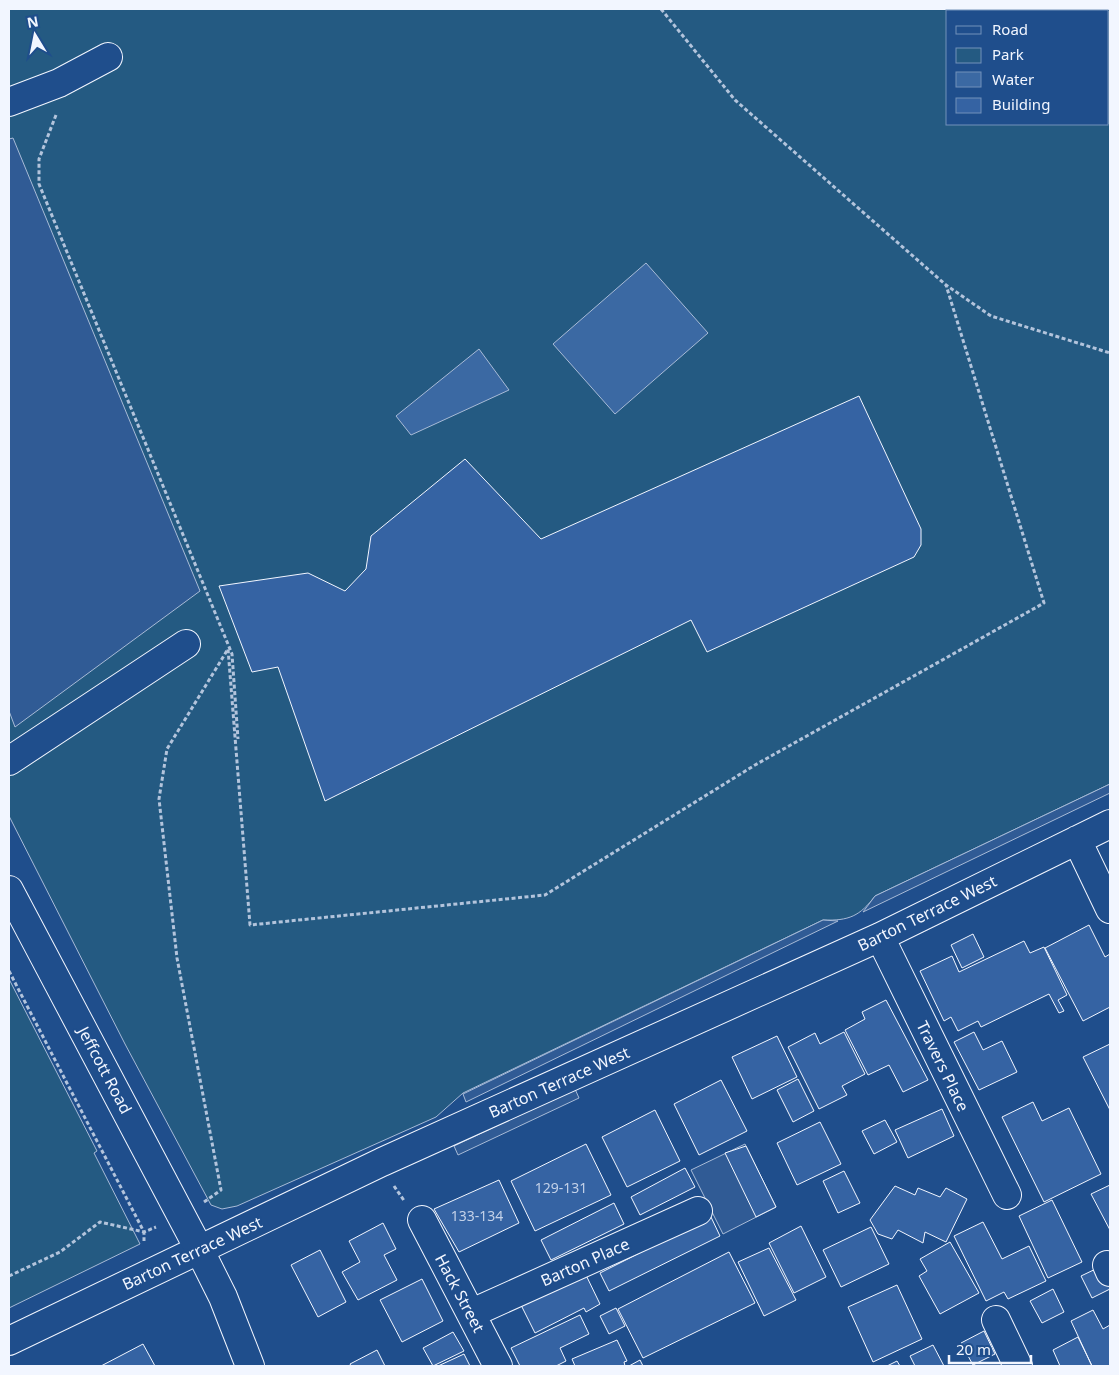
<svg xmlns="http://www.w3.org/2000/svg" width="1119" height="1375" font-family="'Noto Sans',sans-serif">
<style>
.green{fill:#245a82;stroke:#a8bbd7;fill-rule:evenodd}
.parking{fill:#305b95;stroke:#a8bbd7}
.water{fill:#3b69a3;stroke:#a8bbd7}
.building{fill:#3563a3;stroke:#f2f6ff}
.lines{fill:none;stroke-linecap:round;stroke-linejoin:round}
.minor-casing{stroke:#f2f6ff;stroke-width:30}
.major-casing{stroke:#f2f6ff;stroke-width:30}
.path{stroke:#b3c4dc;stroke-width:3;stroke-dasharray:4 2.5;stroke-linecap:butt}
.minor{stroke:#1f4e8c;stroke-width:28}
.major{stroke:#1f4e8c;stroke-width:28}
.labels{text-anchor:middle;stroke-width:4;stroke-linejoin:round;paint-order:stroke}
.number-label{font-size:14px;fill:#c3d1e8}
.street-label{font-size:16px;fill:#f2f6ff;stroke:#1f4e8c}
</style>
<rect width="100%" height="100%" fill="#1f4e8c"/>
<!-- green -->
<path class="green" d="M9 9H1110V784L875 896C860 916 849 921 823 920L463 1093 436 1117 237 1206 222 1209 211 1205 125 1044 9 816ZM948 11H1108V124H948Z
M9 979 97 1151 94 1153 140 1244 9 1308Z"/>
<!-- parking -->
<path class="parking" d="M13 138 200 591 15 727 9 711V139Z
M1110 784V793L863 912 875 896Z
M823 920 838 921 466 1102 463 1094Z
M575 1089 579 1098 458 1155 454 1146Z
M745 1144 776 1207 723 1234 691 1170Z"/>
<!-- water -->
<path class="water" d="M646 263 708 333 615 414 553 344Z
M479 349 509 390 411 435 396 416Z"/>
<!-- building -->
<path class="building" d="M859 396 921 529V545L914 557 707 652 691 620 325 801 278 667 252 672 219 586 308 573 345 591 366 569 371 536 465 459 541 539Z
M1089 925 1105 957 1110 954V1007L1083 1021 1045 948Z
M973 934 984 957 962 968 951 945Z
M1024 941 1030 953 1044 947 1067 995 1058 1000 1064 1011 1059 1013 1049 994 981 1027 978 1021 958 1031 951 1017 944 1021 920 971 952 956 959 972Z
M886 1000 928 1080 903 1092 889 1065 868 1075 845 1030 865 1019 862 1012Z
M844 1032 865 1074 842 1086 847 1095 819 1109 788 1047 815 1033 820 1044Z
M974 1032 983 1050 1002 1041 1017 1072 979 1090 954 1042Z
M777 1036 797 1077 752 1099 732 1057Z
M1110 1044V1110L1083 1057Z
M798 1079 814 1111 793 1122 777 1090Z
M721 1080 747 1131 699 1155 674 1104Z
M1033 1102 1042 1121 1069 1108 1101 1174 1044 1202 1002 1117Z
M942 1109 954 1136 908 1158 895 1130Z
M655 1110 680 1161 627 1187 602 1137Z
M885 1120 897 1142 874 1154 862 1131Z
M820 1122 841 1164 797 1185 777 1143Z
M586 1144 611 1195 535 1231 511 1181Z
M746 1146 776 1207 756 1217 725 1153Z
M685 1168 695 1187 640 1215 631 1197Z
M844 1171 860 1203 838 1213 823 1181Z
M499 1180 519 1223 459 1252 434 1209Z
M1110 1185V1230L1091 1194Z
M895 1186 915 1195 918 1188 940 1197 946 1188 967 1199 946 1242 925 1232 923 1243 898 1230 892 1239 878 1234 870 1220Z
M1052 1200 1082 1262 1048 1278 1019 1216Z
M614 1203 624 1224 551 1260 541 1240Z
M711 1217 720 1236 609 1291 600 1273Z
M983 1222 1002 1259 1029 1246 1046 1281 1008 1299 1004 1292 986 1301 954 1236Z
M383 1223 396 1249 384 1255 397 1280 358 1300 342 1272 360 1262 349 1241Z
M801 1226 826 1277 794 1293 769 1243Z
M871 1227 889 1264 841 1287 823 1250Z
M950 1242 979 1293 940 1314 919 1276 927 1271 920 1259Z
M769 1248 796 1300 764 1316 738 1262Z
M320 1250 346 1302 318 1317 291 1265Z
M729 1252 755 1303 643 1358 618 1309Z
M1104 1265 1110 1277V1289L1092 1298 1081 1276Z
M584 1271 600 1304 586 1312 584 1308 535 1333 520 1303Z
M422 1279 443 1321 402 1342 380 1300Z
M897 1285 922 1339 873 1362 848 1307Z
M1053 1289 1064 1312 1042 1323 1030 1301Z
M616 1308 625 1326 609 1334 600 1316Z
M1093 1310 1103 1329 1110 1325V1366H1092L1071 1321Z
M580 1315 589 1334 560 1348 566 1361 556 1366H520L511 1348Z
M984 1331 995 1354 973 1365 961 1343Z
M453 1332 464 1351 433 1366 423 1348Z
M1078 1337 1092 1366H1060L1053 1350Z
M617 1340 627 1361 624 1362 625 1366H575L572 1359Z
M143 1344 155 1366H101Z
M933 1345 944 1366H915L910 1356Z
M377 1350 385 1366H351L350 1364Z
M464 1354 470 1366H438Z
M640 1360 643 1366H629Z
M897 1361 900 1366H887Z"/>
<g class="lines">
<defs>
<path id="minor" d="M9 102 59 83 108 57
M9 761 186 644
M1077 840 1110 909
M880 937 1007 1195
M422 1220 498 1366
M1107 1265 1110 1272
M472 1313 698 1211
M996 1320 1018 1366
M9 1341 382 1162 880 937 1110 824"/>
<path id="major" d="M9 890 200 1251 223 1297 250 1366"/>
</defs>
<!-- minor casing -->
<use href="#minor" class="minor-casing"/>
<!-- major casing -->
<use href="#major" class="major-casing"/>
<!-- path -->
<path class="path" d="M661 9 735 100 946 285 991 316 1110 353
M56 115 39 159V184L232 654 238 739
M9 971 144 1232V1241
M394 1186 405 1202
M204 1202 221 1190 177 958 159 799 167 749 228 649 250 925 545 895 755 765 1044 603 946 285
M9 1276 60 1252 100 1222 144 1232 156 1227"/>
<!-- minor -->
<use href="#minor" class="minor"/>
<!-- major -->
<use href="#major" class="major"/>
</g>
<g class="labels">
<!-- number labels -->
<g class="number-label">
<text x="561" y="1193">129-131</text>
<text x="477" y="1221">133-134</text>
</g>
<!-- street labels -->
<g class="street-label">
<text transform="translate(927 913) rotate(-26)" y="6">Barton Terrace West</text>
<text transform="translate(943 1066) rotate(64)" y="6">Travers Place</text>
<text transform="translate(105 1070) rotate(62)" y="6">Jeffcott Road</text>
<text transform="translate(559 1082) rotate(-24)" y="6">Barton Terrace West</text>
<text transform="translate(192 1253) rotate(-25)" y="6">Barton Terrace West</text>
<text transform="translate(585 1262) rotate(-24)" y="6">Barton Place</text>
<text transform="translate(460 1293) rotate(62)" y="6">Hack Street</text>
</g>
</g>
<!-- border -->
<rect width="1119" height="1375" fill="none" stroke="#f2f6ff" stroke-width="20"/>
<!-- legend -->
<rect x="946" y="10" width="162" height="115" fill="#1f4e8c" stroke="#7391ba"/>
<rect x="956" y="26" width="25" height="8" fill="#1f4e8c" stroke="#7391ba"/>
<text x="992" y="35" font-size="15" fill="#f2f6ff">Road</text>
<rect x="956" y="48" width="25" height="15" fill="#245a82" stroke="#7391ba"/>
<text x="992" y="60" font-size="15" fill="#f2f6ff">Park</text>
<rect x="956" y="72" width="25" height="15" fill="#3b69a3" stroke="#7391ba"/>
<text x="992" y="85" font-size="15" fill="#f2f6ff">Water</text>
<rect x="956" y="98" width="25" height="15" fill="#3563a3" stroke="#7391ba"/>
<text x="992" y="110" font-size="15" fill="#f2f6ff">Building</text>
<!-- north arrow -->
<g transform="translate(35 35) rotate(350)" stroke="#1f4e8c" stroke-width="4" paint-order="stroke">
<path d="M0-4L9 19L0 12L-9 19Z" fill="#f2f6ff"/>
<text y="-8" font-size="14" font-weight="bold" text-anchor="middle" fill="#f2f6ff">N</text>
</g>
<!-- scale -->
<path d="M949 1355v8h82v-8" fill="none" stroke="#f2f6ff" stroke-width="2.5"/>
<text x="956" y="1355" font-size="15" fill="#f2f6ff" stroke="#1f4e8c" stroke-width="4" paint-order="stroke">20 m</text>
</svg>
